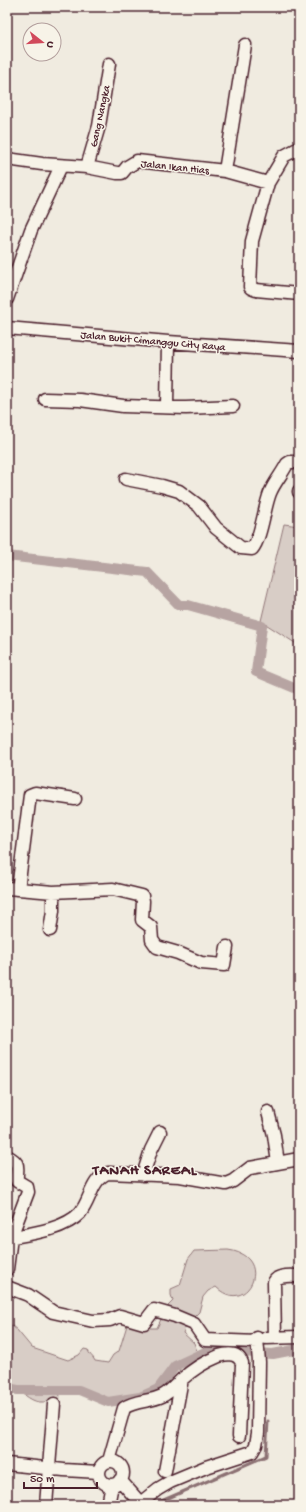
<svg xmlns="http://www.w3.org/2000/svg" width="306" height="1512" font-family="'Gochi Hand',sans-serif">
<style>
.green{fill:#d8cdc6;stroke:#917678}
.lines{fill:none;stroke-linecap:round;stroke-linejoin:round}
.stream{stroke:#8b6f72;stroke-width:3}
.canal{stroke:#b7a4a2;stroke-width:10}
.minor-casing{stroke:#4a1f2b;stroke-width:15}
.minor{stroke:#f7f3e8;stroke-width:12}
.labels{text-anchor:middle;stroke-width:3;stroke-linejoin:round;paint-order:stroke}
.street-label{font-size:11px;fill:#4a1f2b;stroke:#f7f3e8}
.district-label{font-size:15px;font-weight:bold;letter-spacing:1px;fill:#4a1f2b;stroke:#f7f3e8}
</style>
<rect width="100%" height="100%" fill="#f0ebe0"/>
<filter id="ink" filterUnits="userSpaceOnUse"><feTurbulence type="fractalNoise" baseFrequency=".025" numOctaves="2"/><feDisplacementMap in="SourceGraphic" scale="8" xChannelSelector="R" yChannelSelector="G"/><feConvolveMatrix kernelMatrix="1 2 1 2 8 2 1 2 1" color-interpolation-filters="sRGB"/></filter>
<g filter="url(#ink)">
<!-- green -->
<path class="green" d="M284 524 299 526V682L295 643 261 621Z
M228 1250C276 1256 248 1318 216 1287L208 1291 203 1297 199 1312 187 1324 183 1333 194 1343 197 1351 191 1357 183 1360 178 1375 166 1385 149 1394 125 1403 117 1404 100 1402 88 1390 67 1387 60 1392 59 1410 48 1401C35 1405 28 1397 18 1390L7 1392V1322L17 1330 32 1348 68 1360 79 1355 84 1349 88 1350C89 1355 93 1356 95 1361L108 1363 113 1355 119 1351 128 1322 144 1323 150 1328H157L162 1317 168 1315V1306L173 1301 171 1295V1289L180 1285 188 1259 194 1251Z"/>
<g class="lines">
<!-- stream -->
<path class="stream" d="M157 1505 159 1502 266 1456 268 1421"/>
<!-- canal -->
<path class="canal" d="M7 556 147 572 179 605H188L262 626 256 672 299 690
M7 1388 18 1390H79L108 1402 140 1397 158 1389 175 1366 205 1352H238L273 1354 299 1349"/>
<defs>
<path id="minor" d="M299 148 284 156 268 183 252 241 250 287 251 288 256 290 299 294
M7 159 42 164 87 167 117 173H122L127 167 137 161 225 171 268 183
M87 167 99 126 109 64
M225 171 245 45
M7 299 31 230 61 166
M7 328 168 342 299 351
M45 399 80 400 123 406 186 408 233 406
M167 407 168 342
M126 479 162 486 179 491 199 506 216 528 241 548 252 549C261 539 264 508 270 493 274 483 282 474 287 464L290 462H299
M299 492V491
M7 888 53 892 113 889 142 896 143 901 142 920 151 927 152 940 157 947 178 953 201 963 224 965 227 947
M18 889 30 795 35 793 75 799
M50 930 53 911V892
M268 1112 274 1135 278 1163
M7 1156C22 1164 16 1167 17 1181L27 1187 28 1192 11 1237 7 1269
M143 1175 151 1150 160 1132
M7 1238C29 1234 64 1230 80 1213 91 1200 91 1179 108 1173L180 1176 226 1184 233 1181 250 1168 299 1159
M7 1287 28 1295 53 1312 93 1321 110 1320 120 1316 144 1323 154 1310 175 1316 194 1324 205 1340 258 1342
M266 1338 299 1337
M275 1338 274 1282C278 1274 291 1276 299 1276
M109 1461 124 1408C135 1400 150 1402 162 1396 169 1393 175 1386 181 1380 192 1370 204 1362 219 1356 229 1353 238 1353 242 1363L239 1436
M99 1473a12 12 0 1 1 24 0a12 12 0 1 1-24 0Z
M7 1464 64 1470 99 1472
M165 1471 182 1379
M120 1480 142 1505
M46 1505 54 1404
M108 1505 112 1485
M138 1505 158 1489 170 1482 206 1467 252 1452 256 1445 258 1433 259 1362 257 1338"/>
</defs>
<!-- minor casing -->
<use href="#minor" class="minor-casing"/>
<!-- minor -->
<use href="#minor" class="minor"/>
</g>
</g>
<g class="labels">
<!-- street labels -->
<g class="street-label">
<text transform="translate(99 116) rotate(-78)" y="4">Gang Nangka</text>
<text transform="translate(175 166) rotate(6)" y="4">Jalan Ikan Hias</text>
<text transform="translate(153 340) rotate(5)" y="4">Jalan Bukit Cimanggu City Raya</text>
</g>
<!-- district labels -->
<g class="district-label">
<text x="145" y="1174">TANAH SAREAL</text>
</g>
</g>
<!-- margin -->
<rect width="306" height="1512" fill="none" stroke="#f7f3e8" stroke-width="24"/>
<rect x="12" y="12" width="282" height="1488" fill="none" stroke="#4a1f2b" stroke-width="1.5" filter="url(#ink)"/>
<!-- north arrow -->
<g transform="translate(42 42) rotate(107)"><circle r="19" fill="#f7f3e8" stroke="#b29e9c"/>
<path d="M0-3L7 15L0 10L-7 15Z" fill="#d1495b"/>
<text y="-6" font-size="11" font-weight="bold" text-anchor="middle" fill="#4a1f2b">U</text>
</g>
<!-- scale -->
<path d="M24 1482v6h73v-6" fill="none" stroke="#4a1f2b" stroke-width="2"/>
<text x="30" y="1482" font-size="12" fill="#4a1f2b" stroke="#f7f3e8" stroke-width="3" paint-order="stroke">50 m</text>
</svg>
